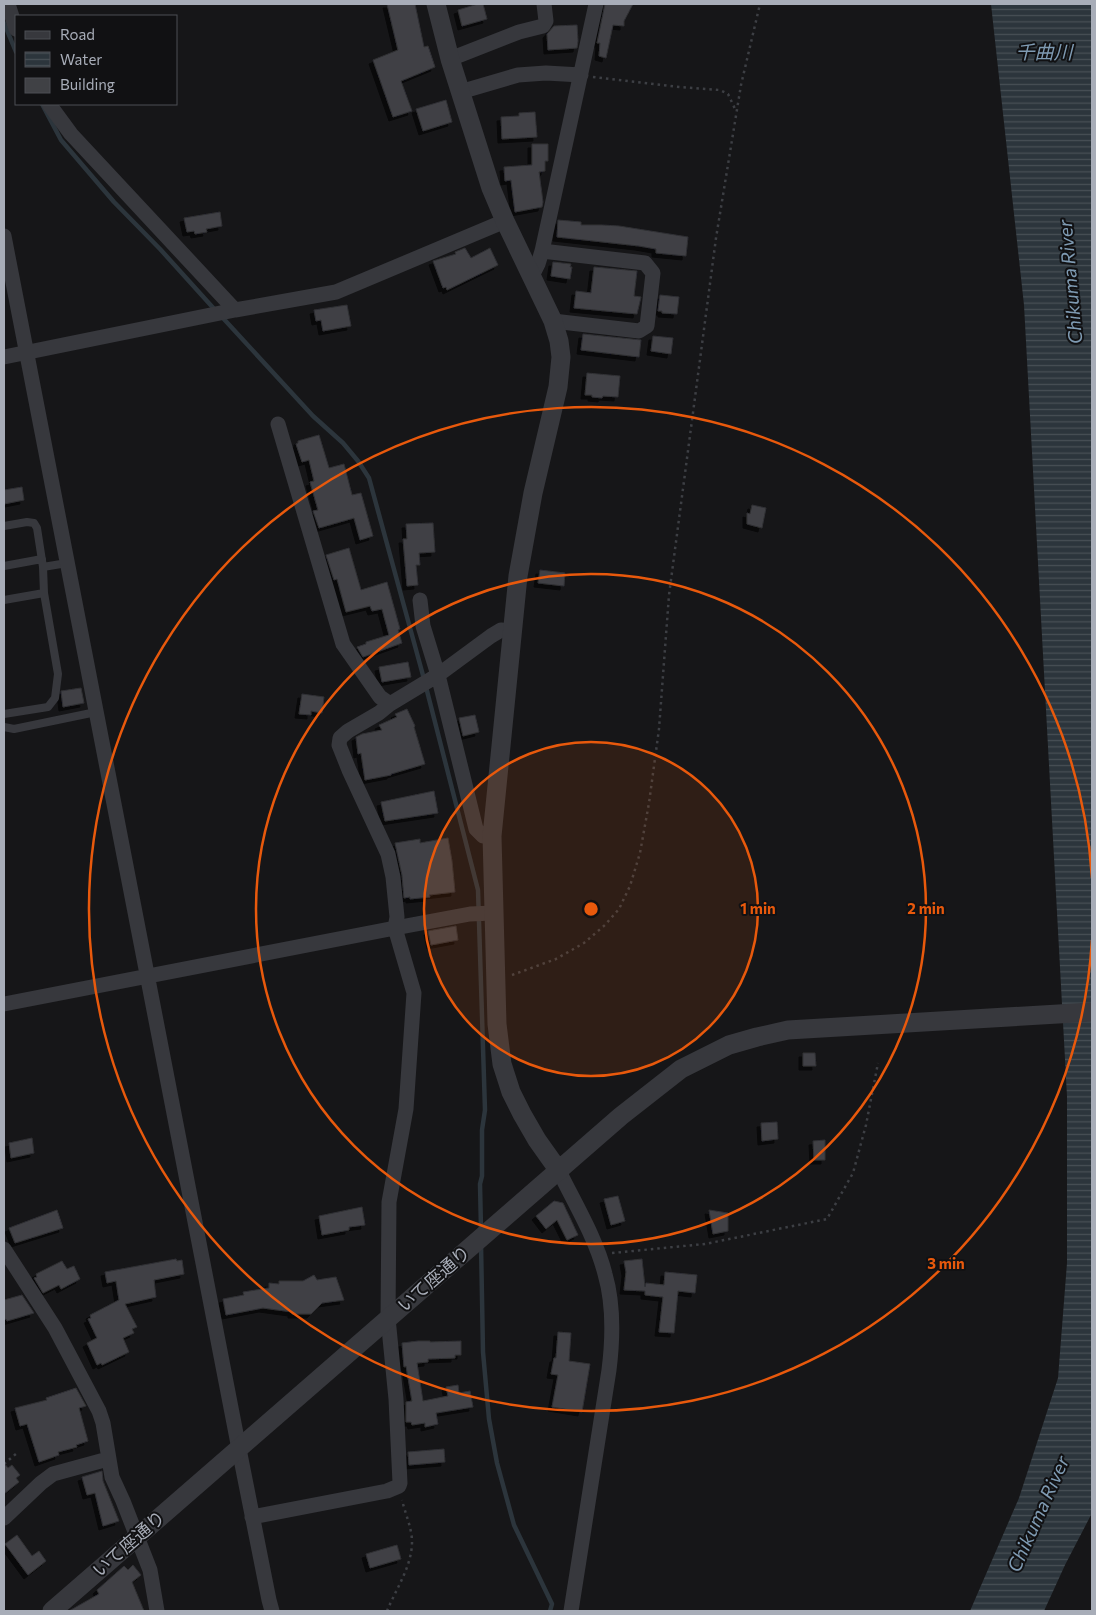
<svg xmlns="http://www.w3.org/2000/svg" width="1096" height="1615" font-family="Commissioner,'Noto Sans JP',sans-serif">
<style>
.water{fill:url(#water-rules)}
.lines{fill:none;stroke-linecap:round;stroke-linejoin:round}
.stream{stroke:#2c353c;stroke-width:4.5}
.building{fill:#404145;stroke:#303034;filter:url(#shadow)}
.path{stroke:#3d3f44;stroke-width:2.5;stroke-dasharray:2.5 4;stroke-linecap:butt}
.service{stroke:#37383d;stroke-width:8}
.minor{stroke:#37383d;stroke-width:15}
.tertiary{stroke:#37383d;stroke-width:19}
.ring{fill:none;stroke:#e8590c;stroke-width:2.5}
.labels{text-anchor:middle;stroke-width:4;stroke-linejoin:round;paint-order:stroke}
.street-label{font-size:18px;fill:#a8adb8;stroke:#111113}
.water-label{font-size:19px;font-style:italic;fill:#7f9bb3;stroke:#111113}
.centre{fill:#e8590c;stroke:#111113;stroke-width:2.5}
.ring-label{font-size:15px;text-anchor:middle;font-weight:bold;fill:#e8590c;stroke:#111113;stroke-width:4;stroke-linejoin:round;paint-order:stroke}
</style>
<defs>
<pattern id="water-rules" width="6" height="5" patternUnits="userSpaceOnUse" patternTransform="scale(1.25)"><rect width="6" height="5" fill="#2c353c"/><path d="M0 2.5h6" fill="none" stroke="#485056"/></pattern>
<filter id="shadow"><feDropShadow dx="-4" dy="4" stdDeviation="0" flood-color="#0009"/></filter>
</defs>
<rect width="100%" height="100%" fill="#161618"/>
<!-- water -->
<path class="water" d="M991 4H1092V1513L1065 1565 1044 1611H970L1019 1498 1058 1378 1067 1263V1096L1024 305Z"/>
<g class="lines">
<!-- stream -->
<path class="stream" d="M4 23 16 52
M42 104 61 140 114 202 160 249 216 311
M222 317 313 416 343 443 358 461 369 478 424 679
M426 687 478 890 485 1110 482 1130V1176L480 1184 481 1229
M481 1244 483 1352 489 1419 497 1463 514 1525 552 1604 550 1611"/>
</g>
<!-- building -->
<path class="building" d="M387 4H415L424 47 428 46 435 67 401 81 412 111 393 117 373 60 398 50Z
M478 4H483L487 19 462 26 458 10Z
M605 4H633L624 21V26L613 25 606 58 599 56 600 43H597Z
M577 25 578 41 577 48 548 50 547 34 554 26Z
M446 100 452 122 423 131 416 109Z
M535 112 537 137 502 139 501 117 519 116V113Z
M532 144H548V161H545V171L539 172 543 202 542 207 515 212 511 180 505 181 504 167 532 165Z
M220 212 222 226 206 229 207 232 195 234 194 231 187 232 184 218Z
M558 220 581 222V225H602L619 226 688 237 686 256 656 253V249L639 246 557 237Z
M465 248 471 258 490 248 498 265 447 290 446 287 443 288 433 261 456 254 455 252Z
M553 262 571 264 570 267H572L570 279 551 276Z
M594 267 637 271 634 296 641 297 637 314 574 308 576 291 591 293Z
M660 295 679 297 677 314 662 313V311H658Z
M347 305 351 326 323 331 321 320 316 321 314 310Z
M583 334 641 340 639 357 581 350Z
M653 336 673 338 671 354 651 351Z
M587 373 620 376 618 397 603 396 602 398 592 397V395H585Z
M319 435 329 468 344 464 352 495 361 493 373 536 360 540 354 518 319 528 313 511 318 510 310 482 314 481 309 460 302 462 296 444 298 443V441Z
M22 487 24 500 4 504V490Z
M752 505 766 508 762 528 747 524V513L750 514Z
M433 523 435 552 419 553 420 565H416L418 585 407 586 403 539H407L406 524Z
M349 548 361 590 387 582 400 629 398 630 402 643 363 657 357 647 366 644V642L389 635 382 609 372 611 370 606 346 612 337 579 334 580 326 555Z
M540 570 565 573 564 586 538 583Z
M408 662 411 677 382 682 379 667Z
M81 688 84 703 63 707 61 691Z
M302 694 324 697 322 713 311 711V715L299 714Z
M407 709 415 726 414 727 425 764 391 774V775L365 780 361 753 358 754 356 737 362 734 382 730 379 725 397 717 395 714Z
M475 715 479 732 463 736 459 718Z
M434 791 438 813 385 821 381 802Z
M448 838 452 861 455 892 429 895 430 897 410 899V897L404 898 402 875 395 843 420 839V843Z
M456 926 458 940 431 945 428 931Z
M803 1053H815L816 1066H803Z
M777 1122 778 1139 762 1141 761 1123Z
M32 1138 34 1153 11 1158 9 1143Z
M825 1140V1160H814L813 1141Z
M618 1196 625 1221 611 1225 604 1199Z
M554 1201 563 1203 578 1235 567 1240 557 1220 546 1229 536 1216Z
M362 1207 365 1225 349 1227V1230L322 1235 319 1216Z
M57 1210 63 1228 15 1243 9 1228Z
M709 1210 728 1213V1231L713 1234Z
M176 1259 177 1261 182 1260 184 1274 154 1280 156 1297 125 1304 137 1327 132 1329 134 1333 123 1338 129 1352 102 1365 101 1363 97 1365 87 1343 97 1338 88 1319 91 1318 90 1315 119 1300 116 1281 107 1283 105 1272Z
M642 1259 645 1287 646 1283 664 1285 665 1272 697 1275 695 1293 678 1291 674 1333 659 1332 663 1297 645 1295V1291L624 1290 626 1272 624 1261Z
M62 1261 67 1269 74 1266 80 1279 61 1289 59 1285 43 1293 34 1278 37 1277 36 1274Z
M314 1275 317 1280 336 1277 344 1300 322 1303 311 1314H292V1312L263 1308 226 1315 223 1299 244 1295 243 1292 269 1288V1283L279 1284V1281H303Z
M22 1295 34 1313 7 1321 6 1319 4 1320V1300Z
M558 1332 571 1333 569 1361 590 1364 582 1412 552 1407 558 1375 551 1374 554 1358H556Z
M418 1341H430V1342L461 1341V1355H455V1358L428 1359V1362L417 1363 423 1401 448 1396 446 1387 458 1385 459 1393 470 1391 473 1407 436 1413 438 1424 425 1427V1423L412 1425 411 1422H406V1402L412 1401 406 1366 404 1367 402 1343Z
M76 1388 86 1406 79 1408 88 1441 76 1445 77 1447 58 1452 59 1455 39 1462 27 1424 20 1426 15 1408 47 1400 46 1398Z
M444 1449 445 1462 409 1465 408 1452Z
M4 1463 8 1468 12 1465 20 1475 16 1478 19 1482 4 1494Z
M102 1471 103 1481 119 1521 103 1526 95 1493 87 1495 82 1477Z
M17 1535 32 1556 39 1551 46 1561 28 1575 5 1544Z
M397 1545 401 1559 370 1568 366 1554Z
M133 1565 141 1575 132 1582 144 1611H69L99 1594 97 1590 124 1566 128 1570Z"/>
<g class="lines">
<!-- path -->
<path class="path" d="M593 77 680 87 720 90 728 94 736 111
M512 975 556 959 584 943 605 925 619 909 630 886 640 853 649 803 659 729 669 595 716 238 741 85 760 4
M612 1253 705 1244 827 1219 853 1173 866 1125 878 1063
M4 1464 17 1453
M387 1611C396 1589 412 1566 412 1542 412 1528 405 1513 402 1500"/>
<!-- service -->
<path class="service" d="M4 526 27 522 34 523 37 528 43 567 67 563
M4 566 42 559
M4 600 44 593 43 567
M4 714 48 707 55 698 58 674 44 593
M4 727 14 729 96 712"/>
<!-- minor -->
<path class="minor" d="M8 4 16 29
M450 59 519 32 543 26 546 21 544 4
M460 92 518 75 546 73 581 75
M49 104 71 134 235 310
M4 236 239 1449 269 1600 272 1611
M542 251 645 263 653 273 647 326 639 331 553 321
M532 276 538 264 542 251 596 4
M4 357 235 310 336 292 505 221
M278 424 343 644 380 697 390 704
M420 600 423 626 438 675 476 829 483 836H492
M4 1004 395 928 470 914 493 913
M559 1171C575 1204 596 1238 605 1274 614 1305 613 1338 609 1370L571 1611
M4 1249 55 1328 99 1411 103 1423 112 1477 123 1501 150 1570 157 1611
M252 1517 387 1491 399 1486 400 1483 396 1399 388 1318 389 1202 406 1109 414 993 395 928 397 917 393 877 388 854 349 770 339 745 340 738 348 731 379 713 390 704 438 675 491 636 501 630 512 631
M4 1518 41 1483 53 1474 108 1459"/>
<!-- tertiary -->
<path class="tertiary" d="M436 4 450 59 491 188 505 221 553 321 559 341 561 357 558 387 533 493 518 576 492 836 497 1024 502 1064 511 1092 522 1114 537 1140 559 1171
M52 1611 621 1116 681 1069 729 1045 757 1037 788 1030 1092 1012"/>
</g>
<!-- distance rings -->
<circle cx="591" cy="909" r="167" fill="#e8590c" fill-opacity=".12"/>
<g class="ring">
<circle cx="591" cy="909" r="167"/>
<circle cx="591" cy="909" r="335"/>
<path d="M1092 940A502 502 0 1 1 1092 878"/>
</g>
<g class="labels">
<!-- street labels -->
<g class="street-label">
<text transform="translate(434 1279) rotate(-41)" y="6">いて座通り</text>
<text transform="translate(129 1544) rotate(-41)" y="6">いて座通り</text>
</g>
<!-- water labels -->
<g class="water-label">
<text x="1044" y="59">千曲川</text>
<text transform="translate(1070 282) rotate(-95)" y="7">Chikuma River</text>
<text transform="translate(1038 1514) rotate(-66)" y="7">Chikuma River</text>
</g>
</g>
<circle cx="591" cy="909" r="8" class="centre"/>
<g class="ring-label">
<text x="758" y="914">1 min</text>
<text x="926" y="914">2 min</text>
<text x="946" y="1269">3 min</text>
</g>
<!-- border -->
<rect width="1096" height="1615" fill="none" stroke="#a8adb8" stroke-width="10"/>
<!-- legend -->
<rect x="15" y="15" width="162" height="90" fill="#111113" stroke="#4d4f55"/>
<rect x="25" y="31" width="25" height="8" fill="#37383d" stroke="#4d4f55"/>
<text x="60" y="40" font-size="15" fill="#a8adb8">Road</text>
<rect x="25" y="52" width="25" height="15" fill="url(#water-rules)" stroke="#4d4f55"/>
<text x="60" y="65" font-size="15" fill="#a8adb8">Water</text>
<rect x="25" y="78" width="25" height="15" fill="#404145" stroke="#4d4f55"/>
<text x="60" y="90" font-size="15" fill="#a8adb8">Building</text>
</svg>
